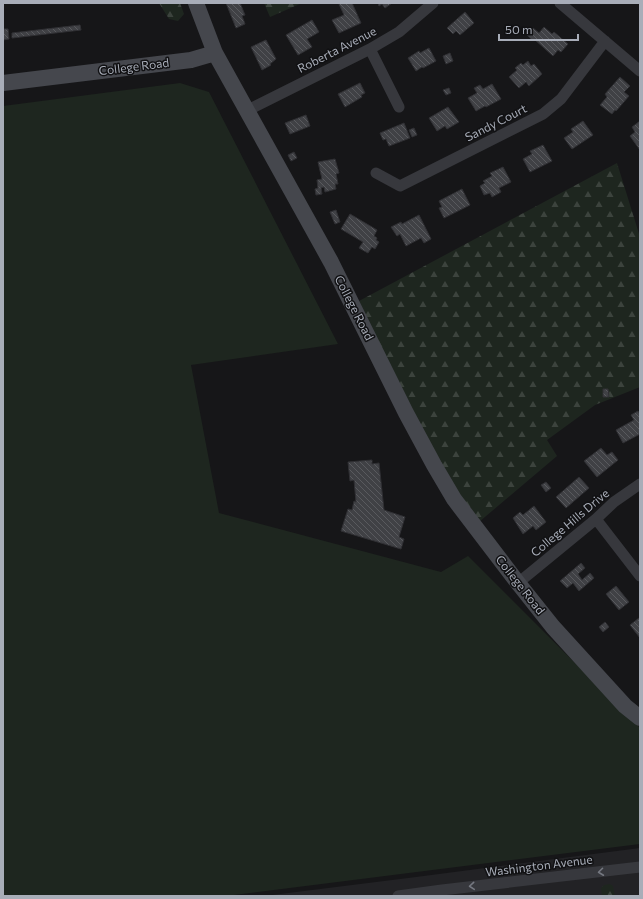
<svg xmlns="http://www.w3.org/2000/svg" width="643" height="899" font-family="Commissioner,sans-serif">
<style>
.built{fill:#222225}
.forest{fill:url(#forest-firs)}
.park{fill:#1e261f}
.building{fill:url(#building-back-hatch);stroke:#303034}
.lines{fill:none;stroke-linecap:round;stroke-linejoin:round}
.street{stroke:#37383d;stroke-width:11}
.secondary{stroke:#45474d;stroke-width:16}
.oneway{stroke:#757881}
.labels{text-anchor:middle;stroke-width:3;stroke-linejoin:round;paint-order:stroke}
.street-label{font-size:12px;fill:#a8adb8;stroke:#111113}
</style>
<defs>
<pattern id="forest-firs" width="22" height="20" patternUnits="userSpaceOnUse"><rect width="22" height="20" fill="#1e261f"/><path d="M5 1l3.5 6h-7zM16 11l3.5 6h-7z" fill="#3c433d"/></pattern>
<pattern id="building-back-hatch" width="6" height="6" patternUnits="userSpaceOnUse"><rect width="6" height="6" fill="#404145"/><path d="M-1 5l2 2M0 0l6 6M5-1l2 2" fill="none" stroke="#595a5e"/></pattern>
</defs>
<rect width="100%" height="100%" fill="#161618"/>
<!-- built -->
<path class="built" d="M640 848V896H264L416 877Z"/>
<!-- forest -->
<path class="forest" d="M159 3H180L184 14 178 21 169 19Z
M264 3H302L270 17Z
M617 163 640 237V387L595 405 547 440 557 456 479 522 451 482 420 426 359 301Z
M610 884 613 886 615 896H602L601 888 604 885Z"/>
<!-- park -->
<path class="park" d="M180 83 209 92 338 344 191 365 219 513 441 572 468 556 640 728V844L226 896H3V106Z"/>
<!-- building -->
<path class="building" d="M226 3H240L245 15 242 16 245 24 236 28Z
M341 3H352L361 23 339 33 332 20 344 15 339 4Z
M378 3H392L385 8 382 4 379 6Z
M465 12 474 23 460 35 456 31 453 34 447 28Z
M312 20 319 32 307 39 312 47 298 55 286 35Z
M80 25 81 30 12 38V33Z
M544 27 552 34 554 32 568 44 561 52 558 50 553 56 534 39 533 41 527 35 533 28 539 33Z
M3 29H8L9 39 3 40Z
M266 40 276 59 270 64 271 65 262 70 251 47Z
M429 48 436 61 423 68 422 67 416 71 408 58 419 51 420 53Z
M450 53 453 61 446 64 443 56Z
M528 61 531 66 534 64 542 74 529 86 526 82 519 88 509 77 517 70 515 68 521 63 523 65Z
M620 77 630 86 624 92 629 96 616 111 615 110 612 114 600 105 607 97 605 94Z
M360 83 365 93 361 95 362 97 345 107 338 94Z
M492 84 501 99 486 107 485 106 476 111 468 98 477 93 474 88 480 85 483 89Z
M449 88 451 93 446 95 443 90Z
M448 107 459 122 447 129 445 126 437 131 429 118Z
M306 115 310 126 290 134 285 123Z
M583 121 593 135 572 149 564 138 573 132 571 129Z
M640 121V150L630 136 635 132 632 127Z
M404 123 410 138 389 146 386 139 383 140 380 133Z
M414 128 417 135 412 137 409 130Z
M543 145 552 161 530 172 523 159 532 154 530 151Z
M294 152 297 158 291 161 288 155Z
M335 159 339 173 336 174 338 184H335L336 189 325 192 324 187 321 188 322 194 316 195 315 189 318 188 317 180 322 179 318 162Z
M503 167 511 182 499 188 501 192 492 197 490 193 484 195 480 186 485 183 483 181 492 176 490 173Z
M462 189 470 205 444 218 439 208 442 207 439 201Z
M336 210 340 222 335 224 330 212Z
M350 214 377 230 374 236 377 238 376 240 379 242 375 249 372 247 368 253 359 248 363 242 341 229Z
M419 215 431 239 424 243 421 238 406 246 400 234 397 236 391 227 401 222 402 224Z
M603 389H608L609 397H603Z
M638 411 640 414V434L623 443 616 430 634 420 631 415Z
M601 448 607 455 612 452 618 460 597 477 584 461Z
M372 460V464L379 463 384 510 405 517 399 537 404 539 401 549 341 531 348 509 352 510 354 501 356 502 354 480 350 481 348 462Z
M579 477 589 488 566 508 556 497Z
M546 482 551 488 546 492 541 485Z
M534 506 546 522 536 530 533 526 523 534 513 518 520 512 523 515Z
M581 563 585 568 578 574 582 580 590 573 594 578 579 591 573 583 567 588 560 581Z
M616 586 629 602 619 610 606 594Z
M639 618H640V638L630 625Z
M605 622 609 627 603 632 599 627Z"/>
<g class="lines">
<!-- street -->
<path class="street" d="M560 3 640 71
M370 49 399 107
M246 111 370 49 399 32 433 3
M376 173 400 186 543 114 561 99 605 41
M596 519 640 576
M518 583 596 519 614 502 640 484
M398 896 442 890
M437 896 442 890 640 867"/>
<!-- secondary -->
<path class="secondary" d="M196 3 215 53 331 262 406 413 434 465 454 499 518 583 553 627 625 706 640 718
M3 83 191 60 215 53"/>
</g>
<!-- one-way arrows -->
<defs><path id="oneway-chevron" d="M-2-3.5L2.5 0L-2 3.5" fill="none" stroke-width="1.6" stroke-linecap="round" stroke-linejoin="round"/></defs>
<g class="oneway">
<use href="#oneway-chevron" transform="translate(601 872) rotate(173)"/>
<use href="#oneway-chevron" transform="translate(472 886) rotate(175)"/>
</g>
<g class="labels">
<!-- street labels -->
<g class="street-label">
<text transform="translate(337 50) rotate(-27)" y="4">Roberta Avenue</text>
<text transform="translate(134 67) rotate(-7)" y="4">College Road</text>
<text transform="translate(496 123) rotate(-27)" y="4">Sandy Court</text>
<text transform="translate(354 308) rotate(63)" y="4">College Road</text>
<text transform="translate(570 523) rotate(-40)" y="4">College Hills Drive</text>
<text transform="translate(520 585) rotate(52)" y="4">College Road</text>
<text transform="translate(539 866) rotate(-7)" y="4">Washington Avenue</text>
</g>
</g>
<!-- border -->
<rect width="643" height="899" fill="none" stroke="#a8adb8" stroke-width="8"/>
<!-- scale -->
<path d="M499 34v6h79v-6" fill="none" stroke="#a8adb8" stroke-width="2"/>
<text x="505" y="34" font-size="12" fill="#a8adb8" stroke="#111113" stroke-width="3" paint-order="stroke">50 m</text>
</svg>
